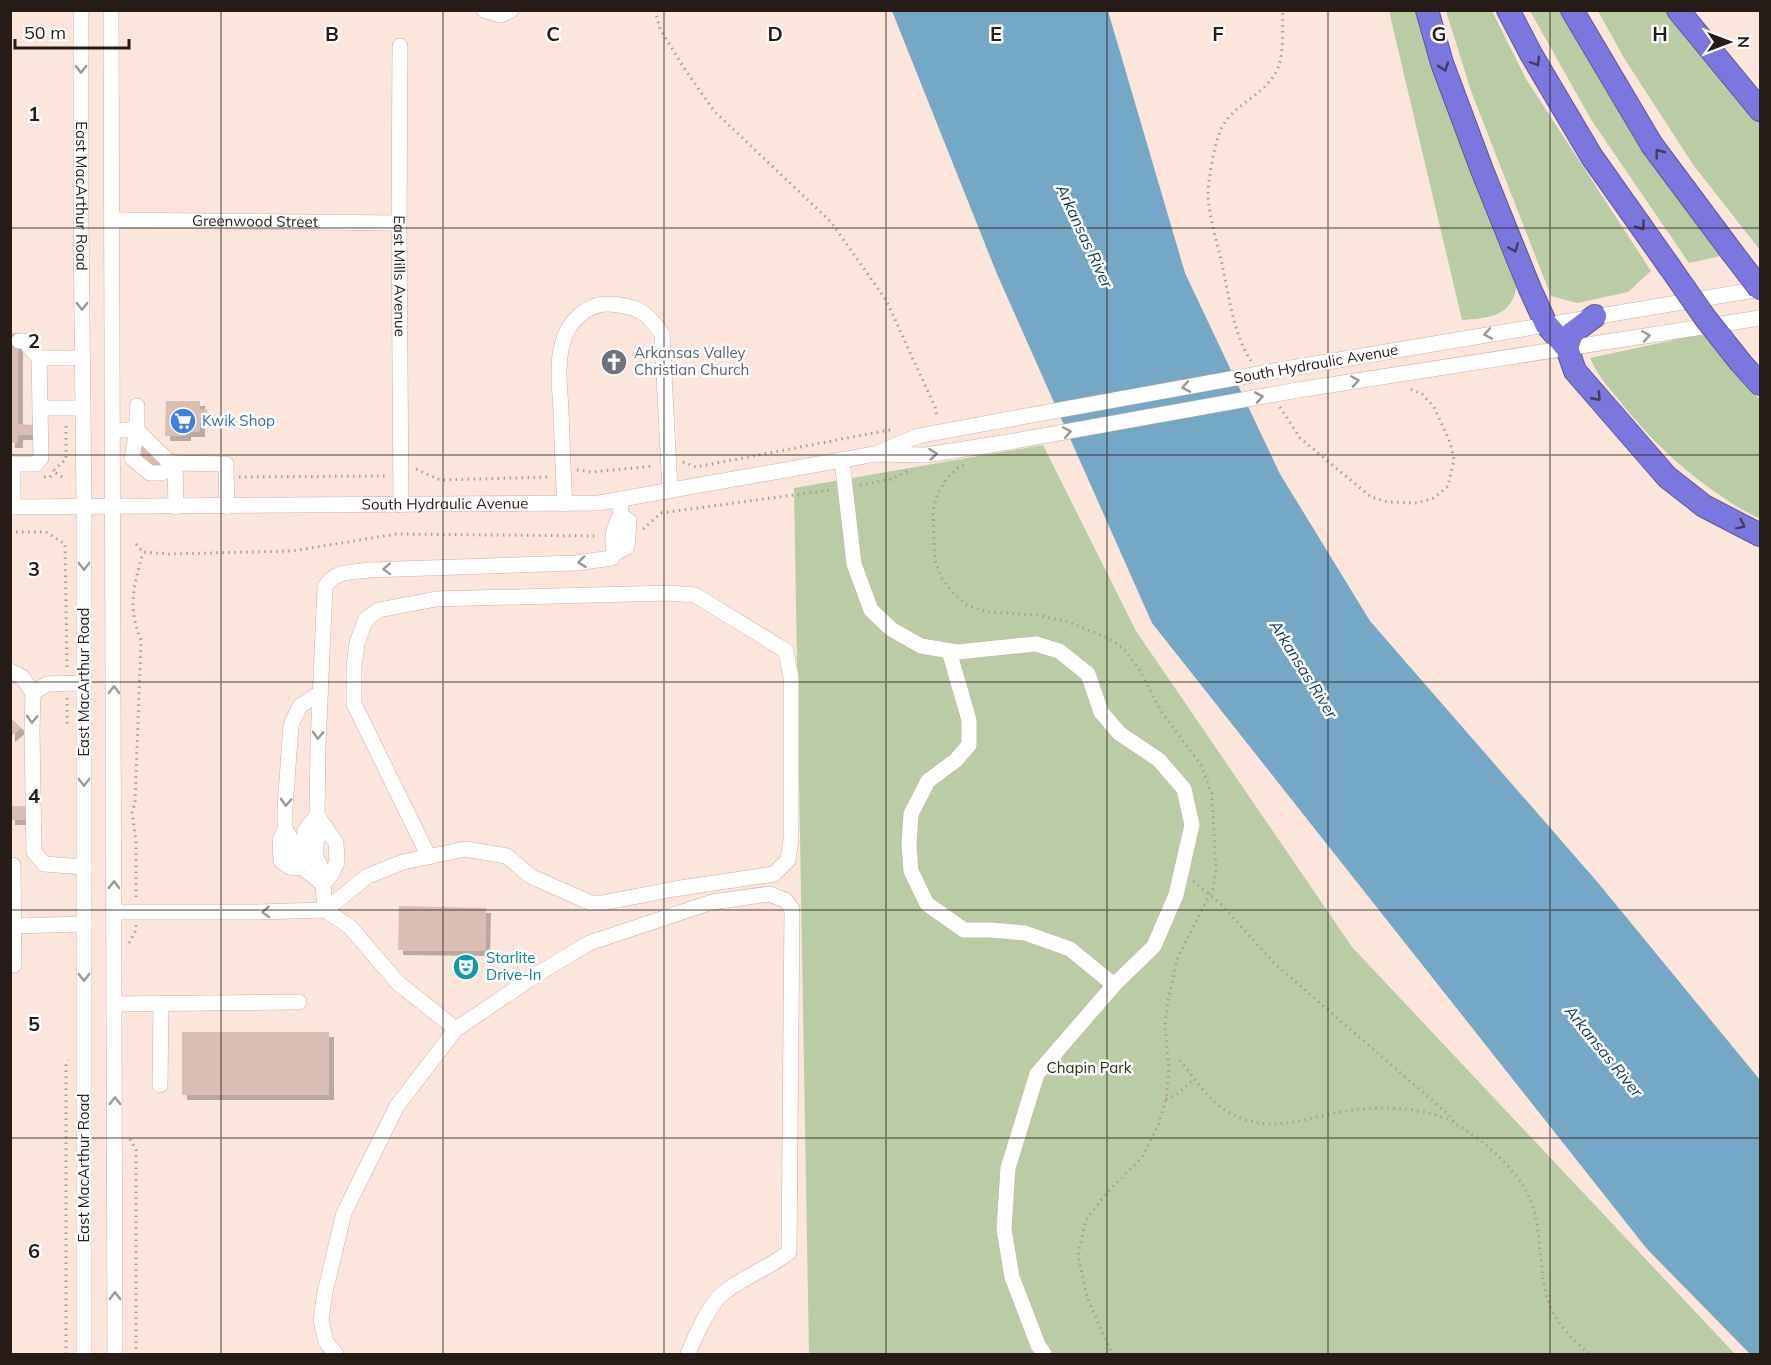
<svg xmlns="http://www.w3.org/2000/svg" width="1771" height="1365" font-family="Mulish,sans-serif">
<style>
.green{fill:#bacca3}
.water{fill:#75a7c7}
.building{fill:#dabeb3;filter:url(#shadow)}
.lines{fill:none;stroke-linecap:round;stroke-linejoin:round}
.minor-casing{stroke:#cbafa4;stroke-width:16}
.highway-casing{stroke:#5e5798;stroke-width:24}
.path{stroke:#ae9b93;stroke-width:3;stroke-dasharray:1.5 4.5;stroke-linecap:butt}
.minor{stroke:#fff;stroke-width:15}
.highway{stroke:#7c77de;stroke-width:22}
.minor-bridge-casing{stroke:#cbafa4;stroke-width:16;stroke-linecap:butt}
.highway-bridge-casing{stroke:#5e5798;stroke-width:24;stroke-linecap:butt}
.minor-bridge{stroke:#fff;stroke-width:15}
.highway-bridge{stroke:#7c77de;stroke-width:22}
.oneway{stroke:#443b5d}
.oneway2{stroke:#9d9897}
.grid{fill:none;stroke:#261b17;stroke-width:1.5;stroke-opacity:0.55}
.labels{text-anchor:middle;stroke-width:5;stroke-linejoin:round;paint-order:stroke}
.street-label{font-size:15px;fill:#261b17;stroke:#fff}
.worship-label{font-size:15px;fill:#5b616d;stroke:#fff;text-anchor:start}
.shop-label{font-size:15px;fill:#366cbe;stroke:#fff;text-anchor:start}
.culture-label{font-size:15px;fill:#0d838f;stroke:#fff;text-anchor:start}
.park-label{font-size:15px;fill:#23320d;stroke:#fff}
.water-label{font-size:16px;font-style:italic;fill:#0b364d;stroke:#fff}
.grid-label{font-size:20px;text-anchor:middle;font-weight:bold;fill:#261b17;stroke:#fff;stroke-width:5;stroke-linejoin:round;paint-order:stroke}
</style>
<defs>
<filter id="shadow"><feDropShadow dx="5" dy="5" stdDeviation="0" flood-color="#0004"/></filter>
</defs>
<rect width="100%" height="100%" fill="#fce5db"/>
<!-- green -->
<path class="green" d="M1389 11H1417C1441 88 1467 164 1498 238 1503 249 1517 279 1516 289 1511 318 1484 318 1462 320Z
M1446 11H1492L1526 79 1651 271 1628 292 1577 303 1551 296 1471 91Z
M1530 11H1564L1721 256 1689 263 1592 121Z
M1598 11H1670L1760 121V250L1694 166 1624 58Z
M1702 334 1760 400V519C1705 491 1657 449 1619 400 1608 387 1597 374 1590 358Z
M1043 445 1136 631 1352 947 1735 1354H809L794 488Z"/>
<!-- water -->
<path class="water" d="M892 11H1108L1185 273 1280 474 1370 621 1599 884 1760 1080V1354H1750L1647 1249 1152 623 997 274Z"/>
<!-- building -->
<path class="building" d="M10 333H18V424L33 425V435H18V443H10Z
M166 401H200V409H207V417H200V432H186V436H165Z
M145 443 163 461 151 473 133 455Z
M10 717 21 728 10 737Z
M10 806H27V820H10Z
M399 906 486 908 485 951 398 950Z
M182 1032H329V1095H182Z"/>
<g class="lines">
<defs>
<g id="minor">
<path id="s1" d="M81 10V220L84 507V1354"/>
<path d="M111 10 115 1354"/>
<path d="M484 10 501 15 511 10"/>
<path id="s2" d="M400 46 399 228 401 505"/>
<path id="s3" d="M113 220 399 223"/>
<path d="M39 358H82"/>
<path d="M1285 369 1760 289"/>
<path d="M1298 390 1760 318"/>
<path d="M40 408H83"/>
<path d="M113 430H137V406"/>
<path d="M137 430 167 460 175 463 162 473H150L132 458Z"/>
<path d="M880 452 918 436 999 421"/>
<path d="M842 460 854 564 871 610 891 629 921 646 957 652 1036 644 1059 651 1088 674 1101 712 1119 733 1159 760 1184 789 1192 825 1176 895 1154 946 1114 985 1037 1074 1008 1168 1004 1229 1012 1277 1038 1345 1044 1354"/>
<path d="M10 464H36L41 458 39 358 24 341H19"/>
<path d="M565 504C563 473 562 442 561 411 560 388 556 364 563 342 568 322 587 303 609 304 638 306 646 311 662 334L670 491"/>
<path id="s4" d="M10 507 599 503 875 454 926 455 1009 442"/>
<path d="M13 507V464"/>
<path d="M176 507 175 463 226 464 227 507"/>
<path d="M615 553C610 542 614 525 621 515"/>
<path d="M949 651 969 720V745L956 760 928 781 911 814 909 844 911 871 927 904 964 930H991L1025 933 1070 949 1114 985"/>
<path d="M10 671 22 677 33 693"/>
<path d="M84 683 47 684 33 693 32 731 34 852 44 864 84 867"/>
<path d="M317 815 305 831 303 868 323 884"/>
<path d="M317 817 320 834 316 841V858L320 865 323 884"/>
<path d="M285 830C296 842 295 853 290 867"/>
<path d="M303 868 290 867 281 861 280 840 285 830V808L291 725 300 706 320 693"/>
<path d="M325 910 368 876 403 862 465 849 507 856 530 876 591 903H602L674 889 774 874 788 860 791 840V677L786 651 695 595 669 593 436 599 379 610 366 619 357 643 354 667V704L429 857"/>
<path d="M325 910 323 884 331 875 337 862 336 843 317 815 318 744 325 587C334 570 351 573 369 570L576 563 612 558 615 553 627 547 629 521 621 515 620 499"/>
<path d="M114 912H257L325 910 350 927 398 983 456 1029"/>
<path d="M14 926 84 924"/>
<path d="M10 965H14L13 865"/>
<path d="M115 1004 299 1002"/>
<path d="M160 1085 161 1004"/>
<path d="M336 1354 326 1342 321 1320 325 1292 344 1213 397 1106 456 1029 539 973 589 943 712 902 769 894 785 900 792 909 789 1252C768 1269 742 1277 722 1294 709 1305 694 1339 688 1354"/>
</g>
<path id="highway" d="M1427 10 1442 63 1482 170 1530 289 1546 324 1567 348 1575 371 1667 477 1704 506 1760 535
M1508 10 1531 54 1592 157 1669 266
M1572 10 1652 145 1731 251
M1678 10 1760 110
M1567 348 1572 333 1595 316
M1741 363 1760 384"/>
</defs>
<!-- minor casing -->
<use href="#minor" class="minor-casing"/>
<!-- highway casing -->
<use href="#highway" class="highway-casing"/>
<!-- path -->
<path class="path" d="M655 10 660 29 686 71 714 111 831 222 886 300 935 407 937 417
M1251 361C1233 333 1229 296 1222 264 1217 242 1210 220 1208 197 1208 179 1214 145 1221 129 1234 104 1261 97 1275 74 1285 59 1282 28 1283 10
M1280 407 1300 438 1371 497 1388 502 1417 503 1434 498 1448 486 1454 460 1450 442 1434 407 1422 394 1410 389
M683 462 696 467 894 429
M964 465 958 468 947 478 937 495 933 511 935 560 941 577 953 593 967 605 988 612 1037 615 1068 622 1110 639 1124 649 1139 669 1161 711 1201 765 1212 794 1216 869 1213 888 1178 957 1168 1000 1165 1027 1169 1070 1166 1099 1158 1125 1142 1157 1106 1194 1086 1220 1078 1255 1087 1297 1112 1354
M416 469 440 480 551 477
M577 470 591 472 654 466
M44 477H50L53 471
M62 477 53 471 66 459V422
M239 477 385 476
M860 485 892 479 910 470
M643 529 661 513 830 490
M10 532H46L65 544 67 670
M136 544 143 552 169 554 292 551 396 534 599 536
M67 698V727
M1193 881 1223 906 1274 963 1449 1115 1454 1122
M136 897V841L132 812 135 803 141 640C127 606 134 586 143 552
M129 943 136 930V925
M1180 1060C1194 1078 1209 1102 1230 1113 1271 1135 1303 1118 1345 1111 1378 1106 1427 1106 1456 1124 1487 1143 1524 1174 1534 1210 1543 1243 1538 1284 1553 1313 1562 1329 1576 1342 1589 1354
M1166 1099 1175 1096 1194 1079
M130 1139 136 1150V1354
M66 1354V1065L68 1060"/>
<!-- minor -->
<use href="#minor" class="minor"/>
<!-- highway -->
<use href="#highway" class="highway"/>
<defs>
<path id="minor-bridge" d="M999 421 1285 369
M1009 442 1298 390"/>
<path id="highway-bridge" d="M1731 251 1760 289
M1669 266 1706 319 1741 363"/>
</defs>
<!-- minor-bridge casing -->
<use href="#minor-bridge" class="minor-bridge-casing"/>
<!-- highway-bridge casing -->
<use href="#highway-bridge" class="highway-bridge-casing"/>
<!-- minor-bridge -->
<use href="#minor-bridge" class="minor-bridge"/>
<!-- highway-bridge -->
<use href="#highway-bridge" class="highway-bridge"/>
</g>
<!-- one-way arrows -->
<defs><path id="oneway-chevron" d="M-2-3.5L2.5 0L-2 3.5" fill="none" stroke-width="1.6" stroke-linecap="round" stroke-linejoin="round" transform="scale(1.5)"/></defs>
<g class="oneway">
<use href="#oneway-chevron" transform="translate(1536 62) rotate(59)"/>
<use href="#oneway-chevron" transform="translate(1444 67) rotate(71)"/>
<use href="#oneway-chevron" transform="translate(1659 153) rotate(-127)"/>
<use href="#oneway-chevron" transform="translate(1641 226) rotate(55)"/>
<use href="#oneway-chevron" transform="translate(1514 248) rotate(68)"/>
<use href="#oneway-chevron" transform="translate(1597 397) rotate(48)"/>
<use href="#oneway-chevron" transform="translate(1741 525) rotate(27)"/>
</g>
<g class="oneway2">
<use href="#oneway-chevron" transform="translate(81 69) rotate(90)"/>
<use href="#oneway-chevron" transform="translate(82 306) rotate(89)"/>
<use href="#oneway-chevron" transform="translate(1488 334) rotate(170)"/>
<use href="#oneway-chevron" transform="translate(1646 336) rotate(-9)"/>
<use href="#oneway-chevron" transform="translate(1355 381) rotate(-9)"/>
<use href="#oneway-chevron" transform="translate(1186 387) rotate(170)"/>
<use href="#oneway-chevron" transform="translate(1259 397) rotate(-10)"/>
<use href="#oneway-chevron" transform="translate(1067 432) rotate(-10)"/>
<use href="#oneway-chevron" transform="translate(933 454) rotate(-7)"/>
<use href="#oneway-chevron" transform="translate(582 562) rotate(173)"/>
<use href="#oneway-chevron" transform="translate(84 566) rotate(90)"/>
<use href="#oneway-chevron" transform="translate(387 569) rotate(178)"/>
<use href="#oneway-chevron" transform="translate(114 690) rotate(-90)"/>
<use href="#oneway-chevron" transform="translate(32 719) rotate(92)"/>
<use href="#oneway-chevron" transform="translate(318 735) rotate(93)"/>
<use href="#oneway-chevron" transform="translate(84 782) rotate(90)"/>
<use href="#oneway-chevron" transform="translate(286 802) rotate(93)"/>
<use href="#oneway-chevron" transform="translate(114 885) rotate(-90)"/>
<use href="#oneway-chevron" transform="translate(266 912) rotate(178)"/>
<use href="#oneway-chevron" transform="translate(84 977) rotate(90)"/>
<use href="#oneway-chevron" transform="translate(115 1101) rotate(-90)"/>
<use href="#oneway-chevron" transform="translate(115 1296) rotate(-90)"/>
</g>
<!-- grid -->
<path class="grid" d="M221 10V1354M443 10V1354M664 10V1354M886 10V1354M1107 10V1354M1328 10V1354M1550 10V1354M10 228H1760M10 455H1760M10 682H1760M10 910H1760M10 1138H1760"/>
<!-- icons -->
<defs>
<symbol id="church-disc" viewBox="-11 -11 22 22"><circle r="9.5" fill="#6b7280" stroke="#fff"/><path d="M-1.2-6h2.4v3.5h3.3v2.4h-3.3V6h-2.4V-.1h-3.3v-2.4h3.3Z" fill="#fff"/></symbol>
<symbol id="supermarket-disc" viewBox="-11 -11 22 22"><circle r="9.5" fill="#3f7fe0" stroke="#fff"/><path d="M-6-5.5h2.5l.6 2H6L4.5 2H-2.5L-4.4-4H-6ZM-1.5 3.2a1.3 1.3 0 1 0 .1 0ZM3 3.2a1.3 1.3 0 1 0 .1 0Z" fill="#fff"/></symbol>
<symbol id="theatre-disc" viewBox="-11 -11 22 22"><circle r="9.5" fill="#0f9aa8" stroke="#fff"/><path d="M-5-5.5Q0-4 5-5.5V0Q5 5 0 6Q-5 5-5 0ZM-3.3-2.5H-1v1.5H-3.3ZM1-2.5H3.3v1.5H1ZM-2.8 1Q0 5.5 2.8 1Z" fill="#fff"/></symbol>
</defs>
<g fill-rule="evenodd">
<use href="#church-disc" x="599" y="347" width="30" height="30"/>
<use href="#supermarket-disc" x="168" y="406" width="30" height="30"/>
<use href="#theatre-disc" x="451" y="952" width="30" height="30"/>
</g>
<g class="labels">
<!-- street labels -->
<g class="street-label">
<text dy="5" stroke="none"><textPath href="#s1" startOffset="186">East MacArthur Road</textPath></text>
<text dy="5" stroke="none"><textPath href="#s3" startOffset="142">Greenwood Street</textPath></text>
<text dy="5" stroke="none"><textPath href="#s2" startOffset="230">East Mills Avenue</textPath></text>
<text transform="translate(1316 364) rotate(-10)" y="5">South Hydraulic Avenue</text>
<text dy="5" stroke="none"><textPath href="#s4" startOffset="435">South Hydraulic Avenue</textPath></text>
<text transform="translate(84 682) rotate(-90)" y="5">East MacArthur Road</text>
<text transform="translate(84 1168) rotate(-90)" y="5">East MacArthur Road</text>
</g>
<!-- worship labels -->
<g class="worship-label">
<text x="634" y="358">Arkansas Valley<tspan x="634" dy="17">Christian Church</tspan></text>
</g>
<!-- shop labels -->
<g class="shop-label">
<text x="202" y="426">Kwik Shop</text>
</g>
<!-- culture labels -->
<g class="culture-label">
<text x="486" y="963">Starlite<tspan x="486" dy="17">Drive-In</tspan></text>
</g>
<!-- park labels -->
<g class="park-label">
<text x="1089" y="1073">Chapin Park</text>
</g>
<!-- water labels -->
<g class="water-label">
<text transform="translate(1085 236) rotate(65)" y="6">Arkansas River</text>
<text transform="translate(1304 669) rotate(58)" y="6">Arkansas River</text>
<text transform="translate(1604 1051) rotate(51)" y="6">Arkansas River</text>
</g>
</g>
<g class="grid-label">
<text x="332" y="41">B</text>
<text x="553" y="41">C</text>
<text x="775" y="41">D</text>
<text x="996" y="41">E</text>
<text x="1218" y="41">F</text>
<text x="1439" y="41">G</text>
<text x="1660" y="41">H</text>
<text x="34" y="121">1</text>
<text x="34" y="348">2</text>
<text x="34" y="576">3</text>
<text x="34" y="803">4</text>
<text x="34" y="1031">5</text>
<text x="34" y="1258">6</text>
</g>
<!-- border -->
<rect width="1771" height="1365" fill="none" stroke="#261b17" stroke-width="24"/>
<!-- north arrow -->
<g transform="translate(1729 42) rotate(90)" stroke="#ffffff" stroke-width="4.5" paint-order="stroke">
<path d="M0-4.5L10 22L0 15L-10 22Z" fill="#261b17"/>
<text y="-9" font-size="16" font-weight="bold" text-anchor="middle" fill="#261b17">N</text>
</g>
<!-- scale -->
<path d="M15 39v9h114v-9" fill="none" stroke="#261b17" stroke-width="3"/>
<text x="24" y="39" font-size="18" fill="#261b17" stroke="#ffffff" stroke-width="4.5" paint-order="stroke">50 m</text>
</svg>
